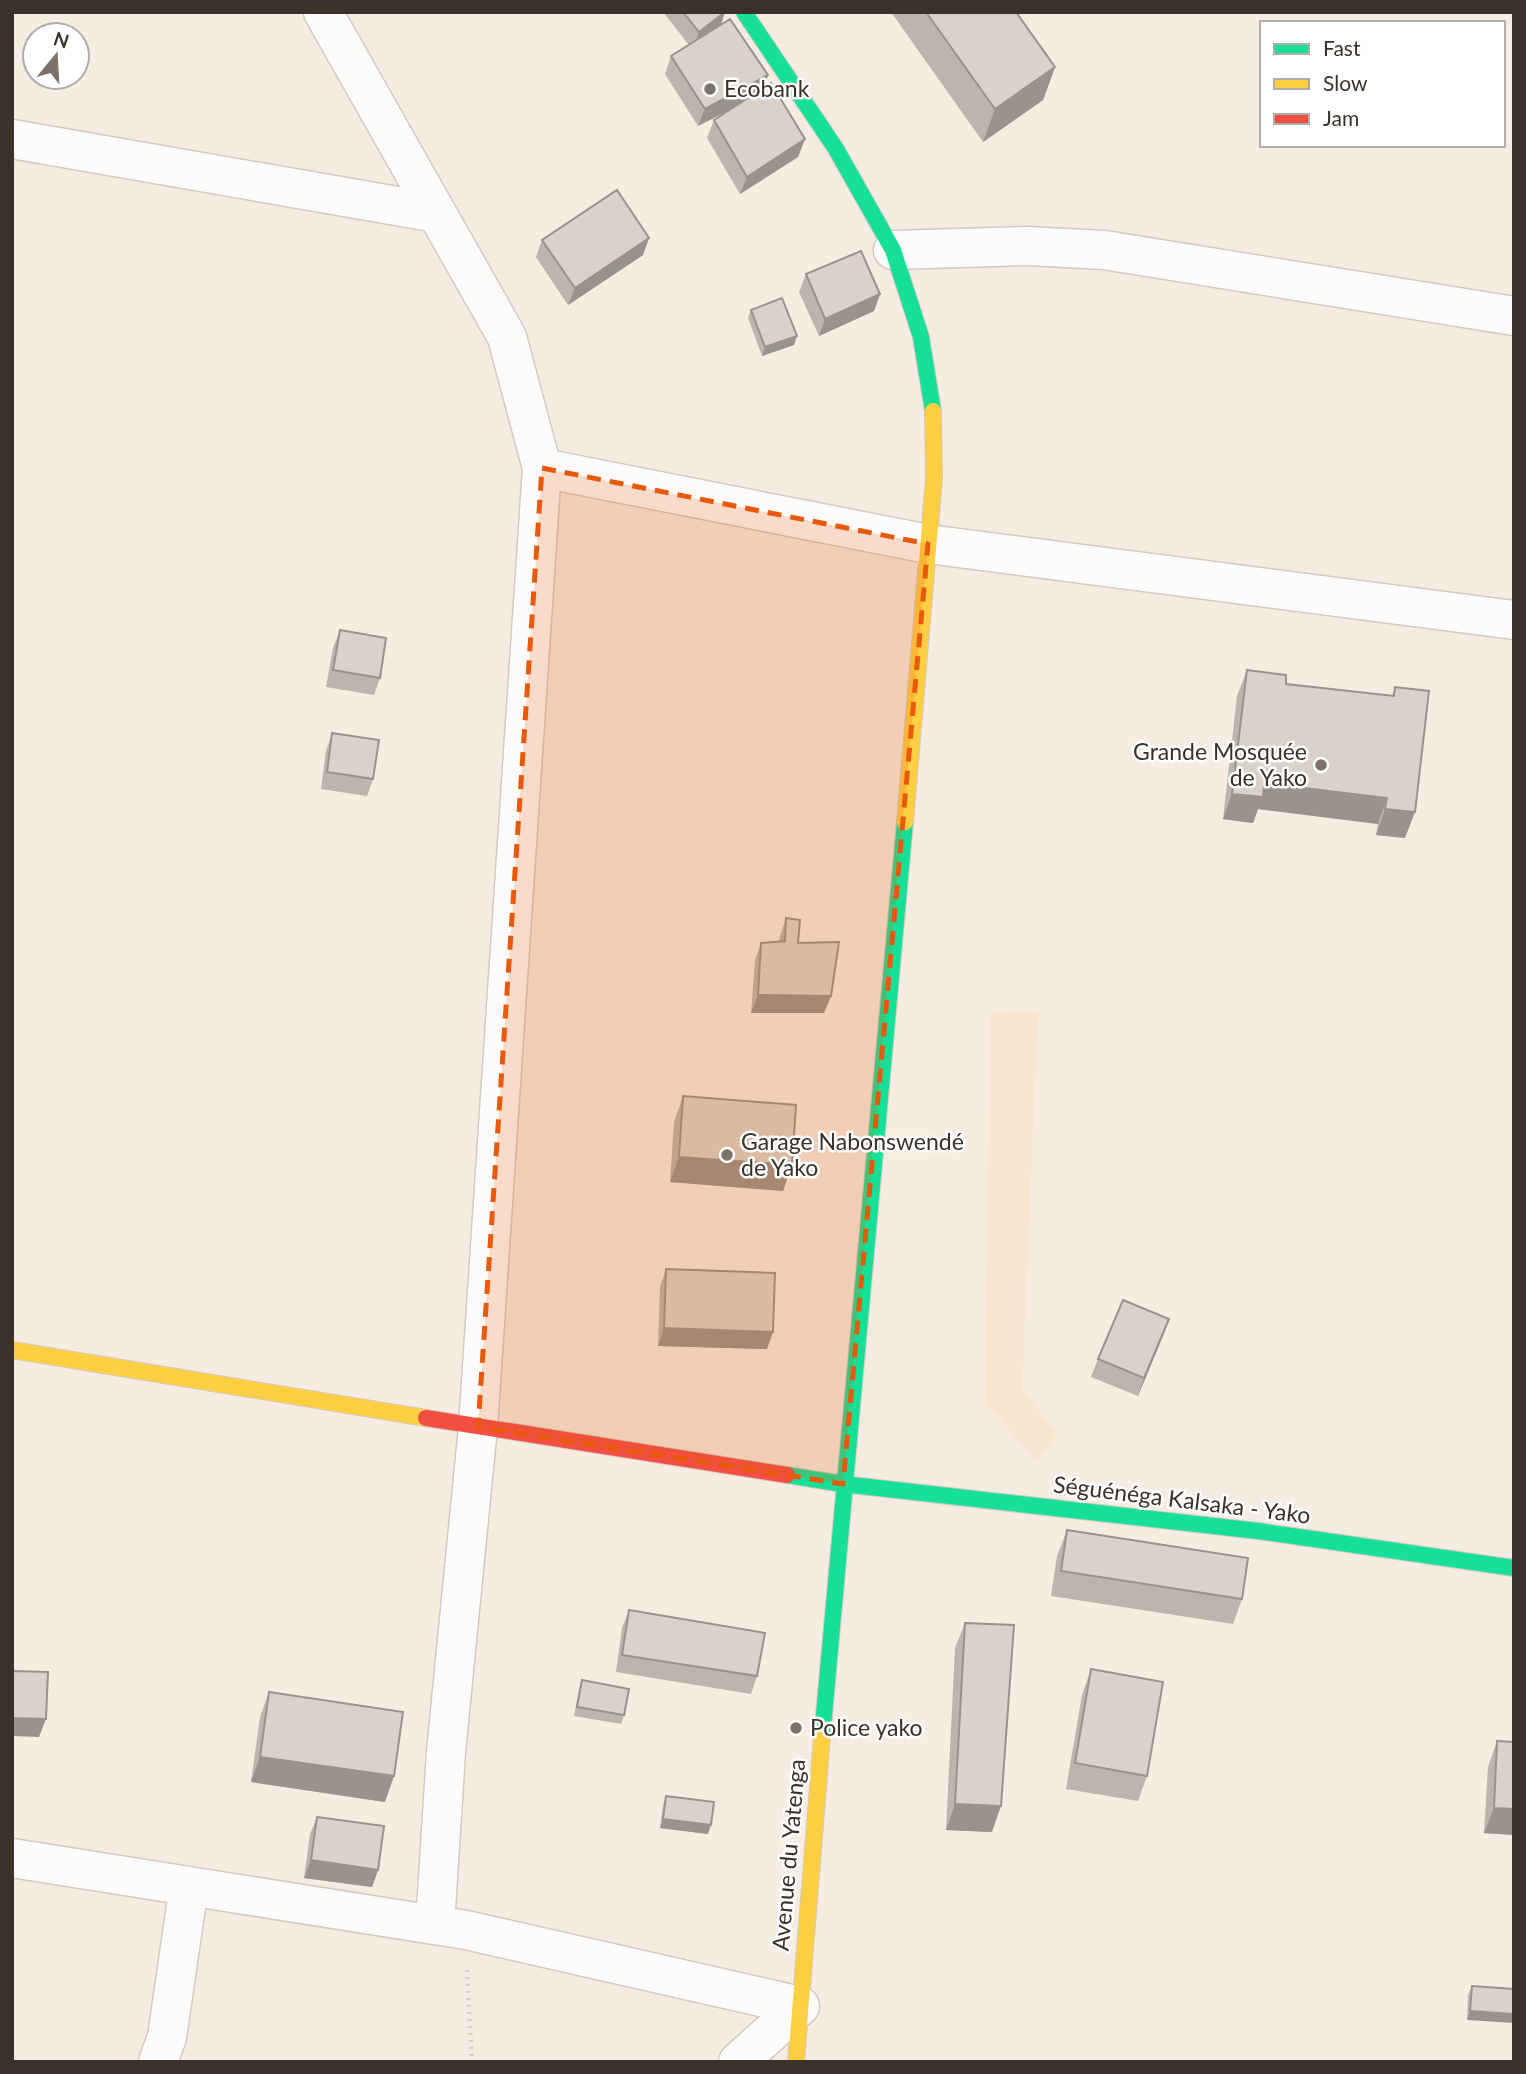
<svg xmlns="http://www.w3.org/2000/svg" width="1526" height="2074" font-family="Lato,sans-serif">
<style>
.built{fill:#f9e6d0}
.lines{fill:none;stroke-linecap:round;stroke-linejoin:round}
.street-casing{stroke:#d3cac1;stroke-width:41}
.fast-casing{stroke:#d3cac1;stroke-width:18}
.slow-casing{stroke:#d3cac1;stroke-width:18}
.jam-casing{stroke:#d3cac1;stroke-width:18}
.path{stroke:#d3ceca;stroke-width:4.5;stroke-dasharray:2 5;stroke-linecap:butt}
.street{stroke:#fefcfa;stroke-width:38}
.fast{stroke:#16e098;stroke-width:16}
.slow{stroke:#ffcf43;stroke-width:16}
.jam{stroke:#f24e42;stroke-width:16}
.wall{fill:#bbb5ac}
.shaded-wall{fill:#99938c}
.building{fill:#dad2c8;stroke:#99938c;stroke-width:2}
.marked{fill:#e8590c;fill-opacity:0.2;stroke:#e8590c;stroke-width:5;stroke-dasharray:14 9;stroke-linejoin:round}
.poi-dot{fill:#7c7269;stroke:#fff;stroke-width:2.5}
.labels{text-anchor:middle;stroke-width:5;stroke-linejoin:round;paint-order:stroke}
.poi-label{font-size:23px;fill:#3a3128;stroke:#fff;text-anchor:start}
.street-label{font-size:23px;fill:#3a3128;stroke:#fff}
</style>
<rect width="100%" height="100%" fill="#f6ece1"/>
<!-- built -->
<path class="built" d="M1038 1012 1022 1389 1056 1434 1037 1460 985 1403 991 1013Z"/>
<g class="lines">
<defs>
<path id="street" d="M323 12 507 337 542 468 478 1427 446 1752 435 1925
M12 139 437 213
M893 250 1028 246 1104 250 1514 316
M542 468 928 544 1514 620
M12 1858 466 1930 800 2006 738 2062
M158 2062 167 2037 189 1886"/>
<path id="fast" d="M744 12 836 149 893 250 921 337 933 411
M787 1475 843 1484 1258 1531 1514 1568
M822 1737 905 822"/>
<path id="slow" d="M905 822 934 478 933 411
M12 1350 426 1418
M796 2062 822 1737"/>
<path id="jam" d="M426 1418 787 1475"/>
</defs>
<!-- street casing -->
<use href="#street" class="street-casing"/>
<!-- fast casing -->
<use href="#fast" class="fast-casing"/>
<!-- slow casing -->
<use href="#slow" class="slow-casing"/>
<!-- jam casing -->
<use href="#jam" class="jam-casing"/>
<!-- path -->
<path class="path" d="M467 1970 472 2062"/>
<!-- street -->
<use href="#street" class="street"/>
<!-- fast -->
<use href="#fast" class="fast"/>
<!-- slow -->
<use href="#slow" class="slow"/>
<!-- jam -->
<use href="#jam" class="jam"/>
</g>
<!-- wall -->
<path class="wall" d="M663 12H725L721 25 763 88 805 139 798 157 740 194 707 138 714 120 733 108 698 126 665 74 671 56 689 45Z
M891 12H1016L1055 67 1043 100 983 142Z
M649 238 643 255 568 305 536 257 542 240Z
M806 274 880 294 874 311 819 336 799 292Z
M751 310 794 345 762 356 748 318Z
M340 630 380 678 374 695 326 687 333 648Z
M1247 670 1286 684 1392 696 1395 687 1405 838 1376 835 1378 824 1258 809 1253 823 1223 819 1237 696Z
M332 733 373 779 367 796 321 789 326 751Z
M786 918 798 943 831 996 824 1013H751L755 960 761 943 779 941 780 936Z
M683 1096 792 1165 783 1191 670 1182 674 1122Z
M666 1269 767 1349 658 1346 660 1287Z
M1169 1319 1138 1396 1091 1377 1098 1359Z
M1067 1530 1242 1599 1233 1624 1051 1596 1057 1556Z
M629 1610 757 1676 751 1694 616 1672 622 1628Z
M965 1623 992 1832 946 1830 955 1648Z
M1091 1669 1147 1776 1138 1801 1066 1789 1082 1695Z
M582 1680 624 1715 621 1724 574 1716 579 1689Z
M269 1692 385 1802 251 1782 260 1717Z
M1497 1741 1514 1835 1484 1833 1488 1767Z
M666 1796 708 1834 660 1828 663 1805Z
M317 1817 378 1870 372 1887 304 1878 310 1834Z
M1472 1986 1514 1989 1467 2020 1468 1995Z"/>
<!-- shaded-wall -->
<path class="shaded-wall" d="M725 12 719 30 693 50 699 32Z
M1055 67 1043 100 983 142 995 109Z
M768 75 762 93 698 126 705 109Z
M805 139 798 157 740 194 747 177Z
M649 238 643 255 568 305 575 288Z
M880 294 874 311 819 336 825 319Z
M797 336 794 345 762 356 765 347Z
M1264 783 1387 798 1378 824 1258 809 1253 823 1223 819 1232 794Z
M1385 809 1415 812 1405 838 1376 835Z
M758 995 831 996 824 1013H751Z
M679 1157 792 1165 783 1191 670 1182Z
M1169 1319 1163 1336 1138 1396 1144 1378Z
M664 1328 773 1332 767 1349 658 1346Z
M12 1718 46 1719 39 1737 12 1736Z
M260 1757 394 1776 385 1802 251 1782Z
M955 1804 1001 1806 992 1832 946 1830Z
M1494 1808 1514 1809V1835L1484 1833Z
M663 1819 711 1825 708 1834 660 1828Z
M311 1860 378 1870 372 1887 304 1878Z
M1470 2011 1514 2014V2023L1467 2020Z"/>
<!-- building -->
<path class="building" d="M683 12H725L699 32Z
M926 12H1016L1055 67 995 109Z
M730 19 768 75 705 109 671 56Z
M771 83 805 139 747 177 714 120Z
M617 190 649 238 575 288 542 240Z
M861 251 880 294 825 319 806 274Z
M782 298 797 336 765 347 751 310Z
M340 630 386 638 380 678 333 670Z
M1247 670 1286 675V684L1394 696 1395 687 1429 691 1415 812 1385 809 1387 798 1264 783 1263 797 1232 794Z
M332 733 379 740 373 779 327 772Z
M786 918 800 920 798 943 839 942 831 996 758 995 761 943 785 941Z
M683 1096 796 1105 792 1165 679 1157Z
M666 1269 775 1273 773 1332 664 1328Z
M1123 1300 1169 1319 1144 1378 1098 1359Z
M1067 1530 1248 1558 1242 1599 1061 1571Z
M629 1610 765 1633 757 1676 622 1655Z
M965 1623 1014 1625 1001 1806 955 1804Z
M1091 1669 1163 1682 1147 1776 1075 1763Z
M12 1671 48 1672 46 1719 12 1718Z
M582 1680 629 1689 624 1715 577 1707Z
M269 1692 403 1712 394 1776 260 1757Z
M1497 1741 1514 1742V1809L1494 1808Z
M666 1796 714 1802 711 1825 663 1819Z
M317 1817 384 1826 378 1870 311 1860Z
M1472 1986 1514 1989V2014L1470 2011Z"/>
<!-- marked area -->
<path class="marked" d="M542 468 928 544 843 1484 478 1427Z"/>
<!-- markers -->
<g class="poi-dot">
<circle cx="710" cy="89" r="7"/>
<circle cx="1321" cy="765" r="7"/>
<circle cx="727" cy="1155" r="7"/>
<circle cx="796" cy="1728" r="7"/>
</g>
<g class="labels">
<!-- poi labels -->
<g class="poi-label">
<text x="724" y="97">Ecobank</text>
<text x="1307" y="760" text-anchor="end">Grande Mosquée<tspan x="1307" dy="26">de Yako</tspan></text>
<text x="741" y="1150">Garage Nabonswendé<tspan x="741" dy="26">de Yako</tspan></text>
<text x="810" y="1736">Police yako</text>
</g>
<!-- street labels -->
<g class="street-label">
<text transform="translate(1182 1500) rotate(7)" y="8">Séguénéga Kalsaka - Yako</text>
<text transform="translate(789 1855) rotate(-85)" y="8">Avenue du Yatenga</text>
</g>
</g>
<!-- border -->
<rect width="1526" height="2074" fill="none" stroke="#3a3128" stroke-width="28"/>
<!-- legend -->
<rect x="1260" y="21" width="245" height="126" fill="#ffffff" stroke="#b0ada9" stroke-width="2"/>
<rect x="1274" y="44" width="35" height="10" fill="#16e098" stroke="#b0ada9" stroke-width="2"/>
<text x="1323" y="56" font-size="21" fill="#3a3128">Fast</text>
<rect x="1274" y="79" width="35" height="10" fill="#ffcf43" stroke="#b0ada9" stroke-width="2"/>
<text x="1323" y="91" font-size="21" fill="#3a3128">Slow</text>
<rect x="1274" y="114" width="35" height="10" fill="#f24e42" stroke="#b0ada9" stroke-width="2"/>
<text x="1323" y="126" font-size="21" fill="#3a3128">Jam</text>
<!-- north arrow -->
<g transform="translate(56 56) rotate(18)"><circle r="33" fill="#ffffff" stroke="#b0ada9" stroke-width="2"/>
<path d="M0-5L12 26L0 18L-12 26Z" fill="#7c7269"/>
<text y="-10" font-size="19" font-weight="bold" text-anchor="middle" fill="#3a3128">N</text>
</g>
</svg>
